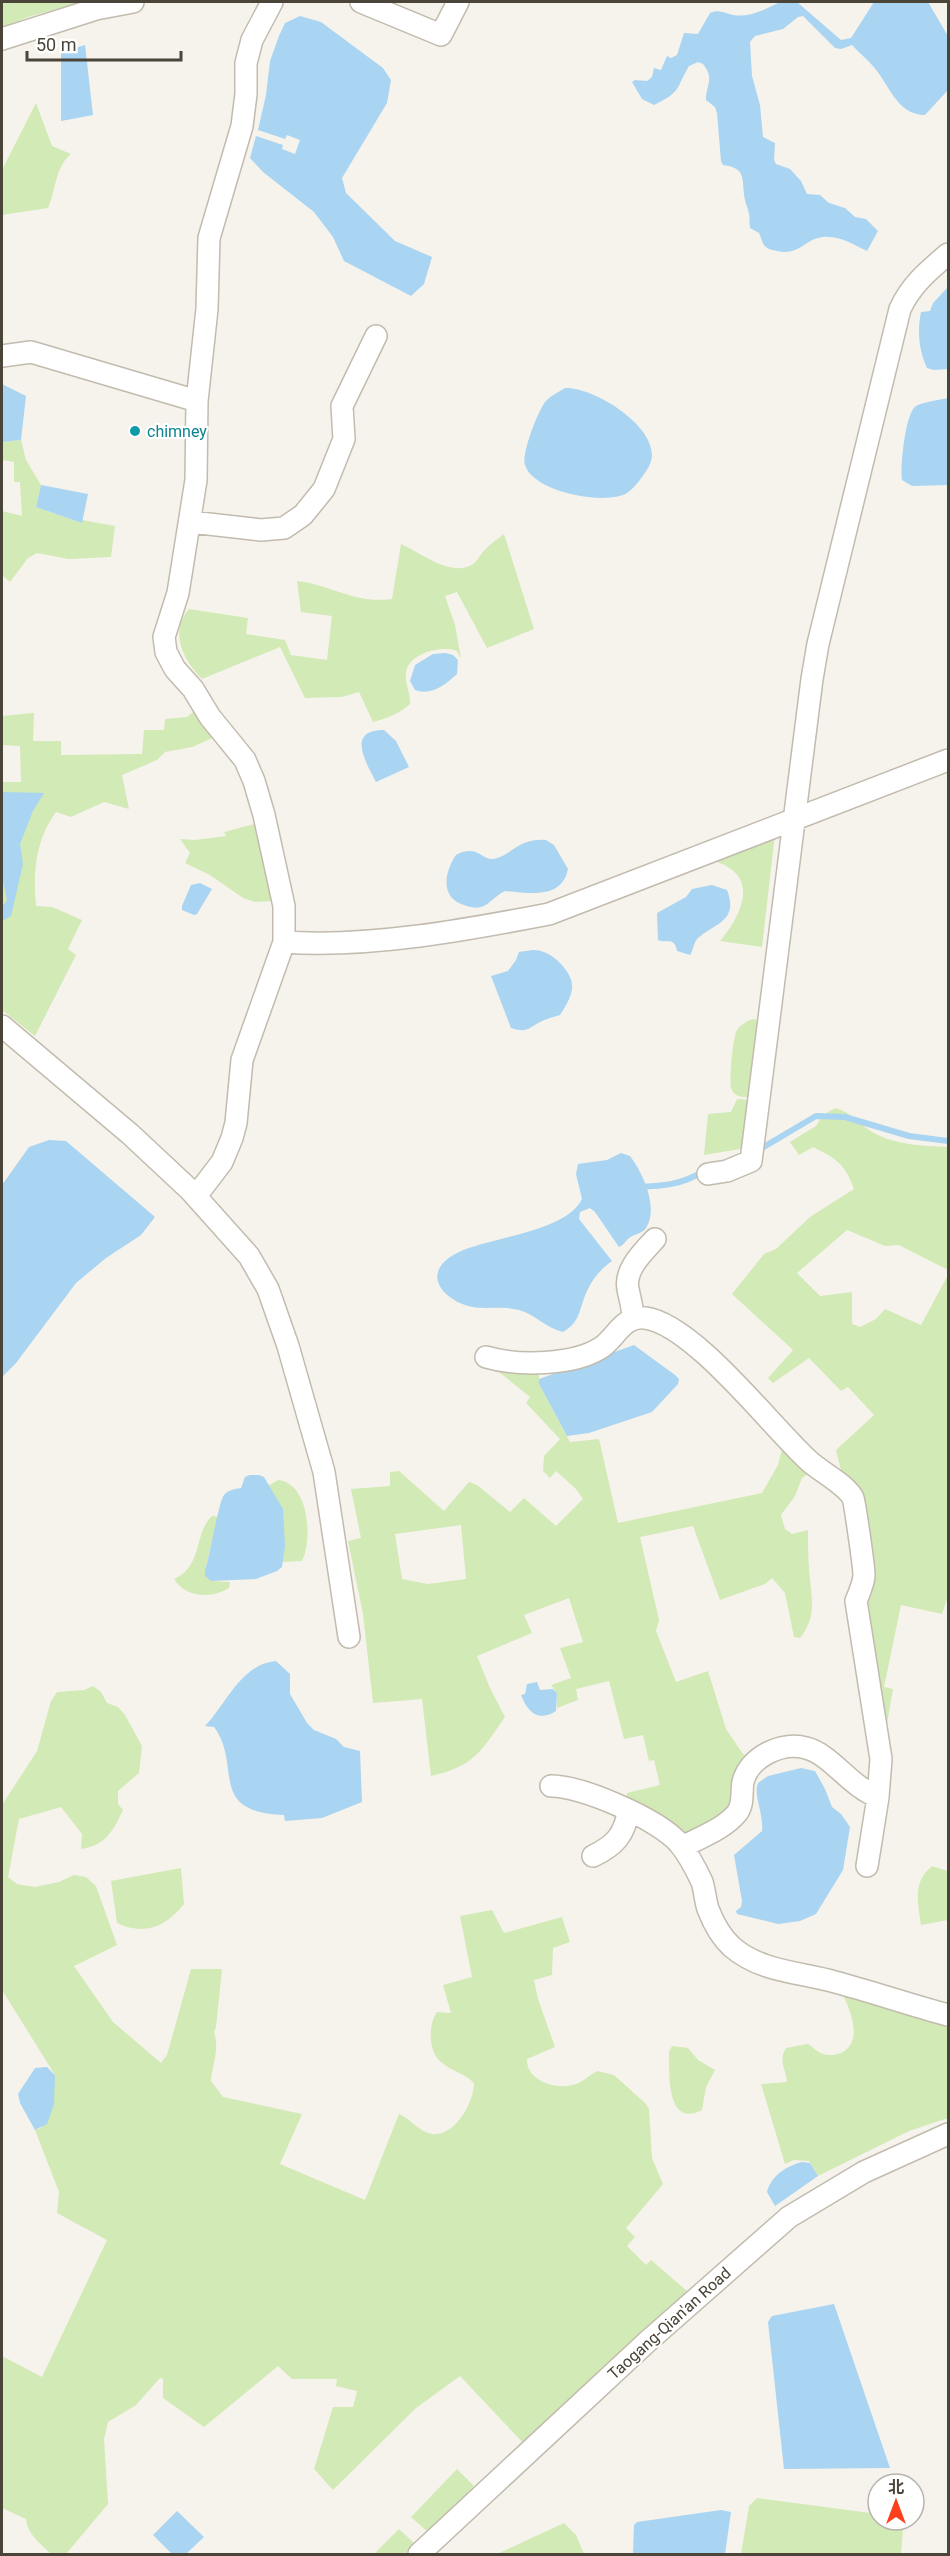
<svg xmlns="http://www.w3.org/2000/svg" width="950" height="2556" font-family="Roboto,'Noto Sans SC',sans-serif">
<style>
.green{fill:#d2eab5;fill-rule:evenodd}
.water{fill:#a9d4f2}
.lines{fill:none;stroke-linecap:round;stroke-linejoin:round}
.stream{stroke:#a9d4f2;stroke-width:6}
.street-casing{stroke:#c2bbae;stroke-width:24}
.street{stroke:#fff;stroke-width:21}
.culture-dot{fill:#0f9aa8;stroke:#fff;stroke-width:2}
.labels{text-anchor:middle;stroke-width:4.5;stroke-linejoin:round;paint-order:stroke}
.culture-label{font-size:16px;fill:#0d838f;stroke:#fff;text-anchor:start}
.street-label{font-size:16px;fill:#4b4439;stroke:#fff}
</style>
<rect width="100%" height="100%" fill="#f6f3ec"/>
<!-- green -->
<path class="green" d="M2 2H81L28 17 2 28Z
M36 103 52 146 71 154C55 167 56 190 48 208L2 215V170Z
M21 440 26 460 41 485 36 507 82 523V520L115 526 111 557 69 559 37 553 28 558 10 582 2 575V511L22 516 20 482H14V462L2 460V442Z
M504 534 534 629 487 648 457 592 445 596 455 625 461 659 457 651C442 645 409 653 406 672 404 682 411 693 410 704 399 714 387 718 373 722L359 692 342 697 305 698 280 647 202 679C183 660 169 632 189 609L248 618 246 634 285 640 291 655 327 660 332 616 301 612 297 581C332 585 354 604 392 599L401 544C421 553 452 578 473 564 477 561 479 557 482 553 489 545 496 540 504 534Z
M198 708 217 736 192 747 165 752 157 760 122 775 129 809 104 802 71 817 56 812C35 841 33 872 36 906L52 907 82 920 68 949 76 955 35 1036 2 1010V782H21L20 746 2 745V716L34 713 33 741H61V755L142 754 144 730H164L165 719 187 717Z
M262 822 273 901 255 902 243 898 210 875 185 863 190 853 180 839 195 840 226 836 224 832Z
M775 834 762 947 720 941C742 915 761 875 714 861Z
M753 1019 757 1020 751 1092 747 1097C739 1097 734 1096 731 1088 729 1081 733 1036 737 1030 740 1025 747 1021 753 1019Z
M737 1099 753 1100 746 1148 704 1155 708 1114 731 1112Z
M835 1108C852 1112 859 1125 874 1133 896 1145 924 1146 948 1147V1270L899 1245 885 1246 847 1230 797 1273 820 1296 852 1292V1324L860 1327 876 1319 885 1309 921 1325 948 1275V1596L942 1614 901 1605 884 1687 893 1689 884 1741 842 1475 836 1450 874 1415 848 1387 841 1391 809 1358 773 1383 768 1378 793 1350 732 1294 764 1254 776 1249 810 1217 854 1189C845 1164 837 1159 813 1147L799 1155 790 1142 816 1126 823 1115Z
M498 1366 539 1370V1384L570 1442 599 1439 618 1523 762 1493 778 1465 784 1442 812 1471 802 1478 795 1496 781 1515 785 1529 792 1534 808 1530C808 1543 808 1556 809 1569 811 1595 818 1616 800 1638L794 1637 785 1593 772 1578 765 1584 720 1600 693 1526 640 1537 659 1620 656 1631 676 1682 708 1671 726 1729 743 1754 754 1758 735 1807 683 1841 627 1803V1793L660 1785 654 1760 649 1761 643 1735 624 1739 609 1681 576 1689 578 1700 557 1708V1693L551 1685 571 1678 560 1648 583 1642 569 1598 524 1615 532 1633 477 1656 490 1688 505 1717C481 1751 475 1766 431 1776L422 1699 373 1703 363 1614 348 1541 361 1538 351 1489 390 1486V1472L399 1471 444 1511 469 1482 477 1485 510 1512 524 1498 556 1526 583 1499 575 1488 556 1471 550 1478 543 1471 544 1456 560 1439 526 1403 530 1397 499 1372ZM461 1525 466 1579 428 1584 402 1579 395 1534Z
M278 1480C309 1483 313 1539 302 1561L283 1562 284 1526 268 1486Z
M212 1516 218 1517 205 1570 211 1581 230 1582 229 1588C211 1599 186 1598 174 1579 203 1567 194 1532 212 1516Z
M93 1686 101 1692 107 1703 118 1707 125 1715 131 1726 142 1746 139 1773 118 1791V1804L123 1810C113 1831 105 1846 81 1849L82 1834 61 1807 19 1819 8 1877 17 1884 35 1887 59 1882 74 1875 86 1877 96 1886 117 1945 74 1966 113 2022 161 2063 167 2055 191 1969H222L216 2027 214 2032C220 2049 212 2065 211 2081L223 2097 302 2114 280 2164 365 2200 399 2114C411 2119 419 2132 432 2134 455 2137 474 2102 474 2083 464 2073 451 2071 441 2062 428 2051 428 2025 437 2012L451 2013 443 1985 472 1977 460 1916 492 1910 504 1933 562 1917 570 1942 553 1948 552 1975 534 1980 538 1999 555 2047 527 2059C526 2080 554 2090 573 2085 582 2083 588 2076 597 2071L614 2075 646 2104 649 2109 652 2158 663 2184 626 2228 635 2237 627 2246 646 2265 651 2260 687 2291 526 2446 460 2376 416 2408 333 2490 314 2469 333 2407H353L357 2391 336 2386 337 2379H292L278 2366 204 2427 163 2398V2379L160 2378 136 2405 108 2422 104 2439 108 2504 66 2554 50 2553C40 2544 27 2533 26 2519L2 2508V2356L42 2377 107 2240 57 2213 59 2192 35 2130 41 2128 55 2075 2 1990V1805L37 1751 51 1701 57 1692 84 1690Z
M932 1866 948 1871V1920L921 1925C918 1903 912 1882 932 1866Z
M181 1868 184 1904C166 1927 144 1936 117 1923L111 1881Z
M840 1989 948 2021V2118L909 2131 818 2176 809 2161 794 2160 785 2164 761 2084 787 2082C786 2069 778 2060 786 2048L808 2044C813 2047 817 2052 823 2054 828 2056 836 2055 841 2053 866 2041 848 2005 840 1989Z
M672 2046 688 2048 698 2060 715 2070 706 2087 702 2110C666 2129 669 2072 669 2052Z
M457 2469 474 2486 429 2533 411 2517Z
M757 2498 878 2514V2520H898L903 2530 901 2554H741L749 2506Z
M564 2523 576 2535 584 2554H497Z
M399 2529 415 2544 405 2554H374Z"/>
<!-- water -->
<path class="water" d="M780 2H797L841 40 851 38 874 2H928L948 36V90L925 115C896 115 889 83 872 65 866 58 858 52 852 45L841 49 835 48 803 16 798 17 783 29 755 36 750 42 752 76 760 105 763 137 775 143 774 160 776 164 790 169 801 181 807 194 820 195 829 203 845 208 855 217 866 219 878 231 867 251C854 245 839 235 823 237 804 239 800 256 777 251 772 250 767 249 764 245 762 242 761 237 759 233L750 228C749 223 750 218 749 214 748 209 746 204 745 200 741 180 748 168 723 165L721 161 717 113 715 107 706 100C706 84 715 79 703 64L698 62 689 66C675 90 682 91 654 105L642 99 632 82 635 80 647 81 652 77 654 68 661 70 667 56 671 58 677 55 684 33 698 34 710 13C719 9 724 13 733 15 749 18 766 9 780 2Z
M300 16 321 22 383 68 391 80 387 103 342 178 346 193 395 241 432 257 424 284 411 296 344 261 333 237 314 212 263 172 250 158 256 136 283 145 282 149 295 154 300 140 287 135 285 139 258 130 266 95 270 61 279 36 285 23Z
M85 45 93 115 61 121V52Z
M948 287V369L934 370 927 368C919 350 917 332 921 312L930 311 933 303Z
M2 384 26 396 21 440 2 442Z
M565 388C594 386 670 433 648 468 643 476 635 488 627 493 605 506 533 492 525 465 521 455 538 410 546 401 550 396 559 392 565 388Z
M948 398V485L912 486 902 480C900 468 905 413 916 406 924 402 939 400 948 398Z
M41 485 88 494 82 523 36 507Z
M446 653 453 655 458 660 457 674C445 685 431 696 415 690L410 681 415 665 433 654Z
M384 730 396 741 409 767 376 782C367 764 345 730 384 730Z
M2 792 44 793 33 811 20 844 23 864 11 916 4 920 2 919V907L7 900 2 877Z
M546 840 554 845 568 869C562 900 528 893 505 891 496 895 489 905 481 907 474 909 467 906 461 904 440 895 445 871 456 855 477 844 482 860 492 859 511 857 517 838 546 840Z
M200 883 212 889 197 914 194 915 182 910V906L191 885Z
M712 885 727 890C739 921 715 923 698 938 693 943 694 949 690 955L677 951C674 936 668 944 658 940L657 913 686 897 692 889Z
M533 950C543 950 550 954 558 961 578 981 575 992 560 1015 553 1017 546 1019 540 1022 527 1029 527 1033 511 1028L491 976 508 971 516 960 519 952Z
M49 1140 66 1141 155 1217 141 1235 106 1258 76 1283 16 1363 2 1377V1185L29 1147Z
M621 1153 630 1156C643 1173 659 1208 646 1228 642 1234 634 1234 629 1238 625 1241 624 1245 619 1247L595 1212 590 1208 580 1212 579 1219 612 1261C601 1269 593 1278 587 1291 579 1308 581 1322 563 1332 547 1329 535 1314 519 1310 501 1305 481 1311 465 1305 434 1293 425 1268 459 1252 491 1237 566 1232 582 1199L576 1174 578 1164 607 1160Z
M634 1345 675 1375 679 1379 678 1384 652 1412 589 1433 567 1436 539 1384V1379Z
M250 1475H259L264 1477 283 1509 285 1546 282 1567 277 1571 256 1579 211 1581 205 1576V1570C210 1556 219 1500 224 1495 228 1490 235 1489 241 1488L245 1477Z
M276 1661 290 1674V1694L307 1723 314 1730 336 1739 344 1747 360 1751 362 1802 322 1818 285 1821 284 1815C206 1812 243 1766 214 1727L205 1726C227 1703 241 1664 276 1661Z
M537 1682 540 1690 553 1689 557 1693 556 1711C538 1722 528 1713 521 1695L525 1694 527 1684Z
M801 1768 815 1771 825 1789 832 1807 841 1814 850 1827 843 1870 816 1914 800 1921 778 1924 737 1914 736 1911 741 1907 742 1901 734 1855 762 1831C764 1814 753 1796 758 1783L768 1776Z
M47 2067 55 2075 54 2104 47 2124 35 2130 20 2103 18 2094 35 2068Z
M802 2162 810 2163 818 2176 775 2206 767 2192C771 2176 786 2166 802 2162Z
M834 2304 890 2468 784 2469 768 2322 772 2316Z
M721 2510 731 2512 725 2554H633L634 2525 637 2522Z
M177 2511 204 2537 186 2554H172L153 2535Z"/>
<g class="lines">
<!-- stream -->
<path class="stream" d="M757 1151 816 1116 845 1117 909 1136 948 1141
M638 1187C661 1186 683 1185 703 1171"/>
<defs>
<path id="street" d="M361 2 441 35 458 2
M2 39 96 9 133 2
M2 356 31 352 197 401
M191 522 261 530 284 528 303 515 324 489 344 439 342 406 376 336
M284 942C368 948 466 930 549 914L948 760
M2 1026 130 1134 190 1190 249 1256 268 1289 288 1346 324 1472 349 1637
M708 1174 727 1171 751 1161 812 679 818 644 900 309C911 285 928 271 948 254
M196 1196 222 1162 232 1138 236 1123 242 1060 284 942V906L264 815 254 781 245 760 210 717 193 689 175 669 166 652 164 637 178 593 196 480 197 401 207 309 209 238 242 126 246 94V63L252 40 272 2
M633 1319C633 1308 630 1300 628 1289 624 1270 643 1252 655 1239
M486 1357C517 1366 574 1366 602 1347 617 1336 623 1316 645 1318 693 1324 769 1424 808 1460 819 1471 846 1484 853 1498 855 1504 864 1567 864 1575 864 1583 859 1593 856 1601L881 1759 878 1797 867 1866
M551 1786C582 1786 658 1819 679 1843 688 1854 696 1869 702 1882 705 1891 705 1900 708 1909 713 1922 721 1937 732 1947 761 1972 800 1972 835 1982 873 1992 910 2005 948 2015
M682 1847C699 1838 724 1829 737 1813 744 1804 741 1793 743 1782 749 1757 782 1741 806 1748 831 1754 849 1786 878 1797
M593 1856C614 1846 625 1835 628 1811
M419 2554 647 2342 789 2217 864 2172 948 2134"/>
</defs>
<!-- street casing -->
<use href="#street" class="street-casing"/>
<!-- street -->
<use href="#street" class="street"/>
</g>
<!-- markers -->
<circle class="culture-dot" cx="135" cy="431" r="6"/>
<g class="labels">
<!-- culture labels -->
<g class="culture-label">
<text x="147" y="437">chimney</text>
</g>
<!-- street labels -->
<g class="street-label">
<text transform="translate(669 2323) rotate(-42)" y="6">Taogang-Qian'an Road</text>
</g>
</g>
<!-- border -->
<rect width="950" height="2556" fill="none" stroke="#4b4439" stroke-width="6"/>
<!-- north arrow -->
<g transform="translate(896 2502)"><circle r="28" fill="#ffffff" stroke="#b7b4b0" stroke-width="1.5"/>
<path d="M0-4.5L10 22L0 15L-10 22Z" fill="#fc3f1d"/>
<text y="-9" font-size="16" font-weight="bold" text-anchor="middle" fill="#4b4439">北</text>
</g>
<!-- scale -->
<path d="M27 51v9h154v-9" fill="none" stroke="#4b4439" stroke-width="3"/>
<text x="36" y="51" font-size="18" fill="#4b4439" stroke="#ffffff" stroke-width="4.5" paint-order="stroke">50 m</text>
</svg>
